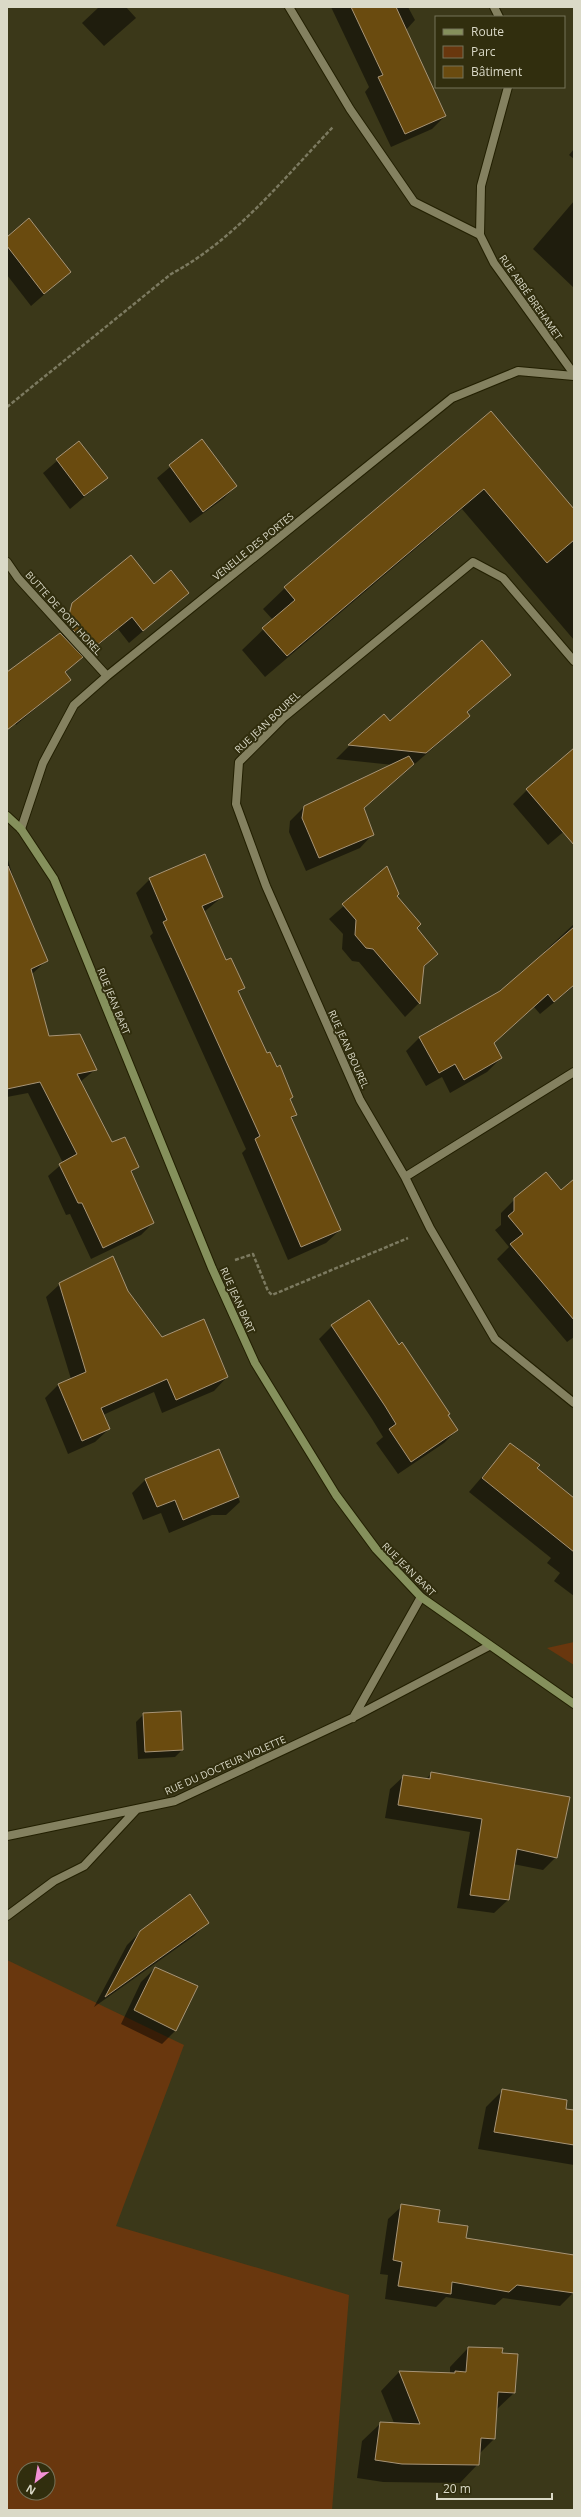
<svg xmlns="http://www.w3.org/2000/svg" width="581" height="2517" font-family="'Open Sans',sans-serif">
<style>
.green{fill:#69370e;fill-rule:evenodd}
.shadow{fill:#0007}
.building{fill:#6a4b0f;stroke:#a79476}
.lines{fill:none;stroke-linecap:round;stroke-linejoin:round}
.lane-casing{stroke:#221f01;stroke-width:10}
.street-casing{stroke:#221f01;stroke-width:10}
.secondary-casing{stroke:#221f01;stroke-width:10}
.path{stroke:#7c7a60;stroke-width:2.5;stroke-dasharray:4 2;stroke-linecap:butt}
.lane{stroke:#848160;stroke-width:8}
.street{stroke:#848160;stroke-width:8}
.secondary{stroke:#85905c;stroke-width:8}
.labels{text-anchor:middle;stroke-width:4;stroke-linejoin:round;paint-order:stroke}
.street-label{font-size:10px;fill:#dad9c7;stroke:#312e0e}
</style>
<rect width="100%" height="100%" fill="#3b3819"/>
<!-- green -->
<path class="green" d="M574 1642V1665L547 1648Z
M7 1960 184 2045 116 2226 349 2295 332 2510H7ZM24 2469H48V2493H24Z"/>
<!-- shadow -->
<path class="shadow" d="M99 7H126L136 18 104 46 82 23Z
M331 7H408L415 20 406 30 445 116 432 129 391 147 365 92 369 87Z
M574 149V159L569 155Z
M574 201V288L533 249Z
M7 238 70 272 31 306 7 275Z
M490 412 574 511V640L462 509 265 677 242 650 273 620 263 609 285 588Z
M202 440 236 486 223 499 190 523 157 478Z
M79 442 107 478 70 509 43 473Z
M154 586 188 593 129 643 118 629 77 662 65 673 69 680 16 725 7 712V673L61 635 70 627Z
M510 675 466 714 468 716 455 729 363 809 373 834 360 848 306 871 289 832 290 821 304 807 393 765 336 759 349 746 384 716 390 722Z
M574 768V823L548 845 513 804 527 790Z
M7 857 21 902 46 961 31 975 48 1037 96 1069 80 1082 112 1144 137 1167 131 1173 153 1223 141 1235 91 1259 70 1214 66 1215 48 1176 63 1163 28 1093 7 1097Z
M387 868 395 896 415 928 437 954 423 968 419 1003 405 1017 359 962 352 961 342 949 343 934 329 919Z
M150 879 222 897 204 912 225 962 244 988 238 993 267 1055 292 1097 290 1100 296 1115 291 1119 340 1230 326 1243 288 1260 242 1153 246 1149 150 936 153 933 136 893Z
M574 924V986L540 1014 534 1007 493 1044 501 1058 487 1072 450 1093 442 1077 426 1086 406 1051 419 1038 500 992 545 954V951Z
M574 1180V1337L567 1342 497 1259 509 1247 495 1230 501 1225V1213L515 1199 561 1191Z
M60 1284 128 1291 161 1338 227 1377 214 1391 162 1413 154 1392 103 1415 109 1429 95 1442 68 1454 45 1398 58 1385 71 1379 46 1297Z
M332 1326 447 1416 457 1430 444 1443 398 1474 376 1443 383 1437 372 1419 319 1339Z
M510 1444 536 1468 574 1517V1596L554 1581 560 1573 547 1563 551 1558 469 1492Z
M218 1450 240 1502 226 1515H212L169 1533 161 1513 143 1520 132 1493 146 1479Z
M144 1714 182 1750 175 1757 138 1759 136 1722Z
M431 1774 556 1857 543 1870 513 1864 508 1900 494 1913 457 1908 470 1832 385 1818 390 1789 404 1776 425 1780Z
M208 1922 194 1936 94 2007 127 1945 141 1931Z
M155 1968 175 2031 162 2044 121 2024 141 1982Z
M503 2090 565 2110 574 2111V2165L478 2149 486 2107Z
M402 2206 465 2239 574 2256V2292L560 2306 503 2298 495 2305 446 2297 436 2307 385 2299 388 2275 380 2274 388 2219Z
M468 2348 501 2354 514 2393 496 2410 494 2439 479 2454 478 2464 460 2483 383 2482 357 2478 362 2441 381 2423H394L381 2391 399 2372 450 2374V2367Z"/>
<!-- building -->
<path class="building" d="M351 7H396L446 116 405 134 378 77 383 75Z
M29 218 71 272 44 294 7 246V237Z
M491 411 574 509V540L547 563 484 489 287 656 262 628 295 600 284 587Z
M202 439 237 486 203 512 169 465Z
M79 441 108 478 84 496 56 459Z
M131 555 154 584 171 570 189 593 143 631 132 617 91 650 67 623 72 603Z
M60 633 83 657 65 672 71 680 7 730V672Z
M482 640 511 675 467 712 470 716 426 753 348 745 384 714 390 721Z
M574 748V845L526 789Z
M409 756 414 764 364 808 374 835 319 858 302 818 304 806Z
M205 854 223 897 202 906 226 960 231 958 245 988 238 991 267 1053 270 1052 277 1067 280 1065 293 1097 290 1099 297 1115 291 1117 341 1230 301 1247 255 1139 260 1136 163 922 167 920 149 878Z
M8 866 48 961 31 969 49 1036 80 1034 97 1070 77 1074 112 1142 125 1137 139 1167 131 1171 154 1223 103 1248 82 1203H78L59 1164 77 1154 40 1082 7 1089Z
M387 866 399 894 397 896 421 924 417 928 438 954 424 966 420 1004 373 949 366 948 355 935 356 920 342 904Z
M574 927V985L554 1002 548 994 494 1043 502 1058 464 1080 455 1064 439 1073 419 1037 500 991Z
M546 1172 561 1190 574 1179V1320L510 1244 523 1234 508 1216 514 1211V1198Z
M113 1256 128 1291 162 1337 204 1319 228 1377 176 1400 167 1379 101 1408 110 1429 82 1441 58 1384 86 1372 59 1283Z
M369 1300 399 1345 402 1342 450 1414 448 1415 458 1430 411 1462 389 1429 396 1424 385 1406 331 1325Z
M510 1443 540 1465 537 1468 574 1498V1552L482 1478Z
M219 1449 239 1497 183 1520 175 1500 157 1507 145 1479Z
M181 1711 183 1750 145 1752 143 1713Z
M431 1772 570 1797 557 1858 517 1849 509 1900 470 1895 482 1819 398 1805 403 1775 430 1779Z
M190 1894 209 1923 105 1997 140 1931Z
M155 1967 198 1986 176 2031 134 2010Z
M502 2089 567 2100 566 2109 574 2110V2145L494 2132Z
M401 2204 440 2210 438 2222 468 2226 466 2238 574 2255V2293L517 2285 509 2292 452 2282 451 2294 398 2286 402 2262 393 2260Z
M468 2347 503 2348 502 2353 518 2354 515 2393 498 2392 495 2439 481 2438 479 2465 402 2464 375 2460 380 2422 420 2424 399 2371 455 2373V2371L466 2372Z"/>
<g class="lines">
<defs>
<path id="lane" d="M289 7 350 109 414 202 480 235
M7 562 18 578 107 676
M21 829 43 763 74 705 107 676 452 398 518 371 574 376"/>
<path id="street" d="M494 7 499 17
M508 87 481 186 480 235 494 263 574 374
M574 661 503 578 473 562 283 718 239 762 236 804 266 886 360 1100 405 1177 430 1228 495 1339 574 1403
M405 1177 574 1072
M353 1718 421 1597
M7 1836 175 1801 352 1718 489 1646
M7 1916 54 1881 84 1866 136 1810"/>
<path id="secondary" d="M7 816 21 829 54 879 212 1268 255 1363 336 1495 376 1549 421 1597 574 1704"/>
</defs>
<!-- lane casing -->
<use href="#lane" class="lane-casing"/>
<!-- street casing -->
<use href="#street" class="street-casing"/>
<!-- secondary casing -->
<use href="#secondary" class="secondary-casing"/>
<!-- path -->
<path class="path" d="M7 407 171 274C235 240 284 178 333 127
M235 1260 253 1254 268 1291 272 1295 408 1238"/>
<!-- lane -->
<use href="#lane" class="lane"/>
<!-- street -->
<use href="#street" class="street"/>
<!-- secondary -->
<use href="#secondary" class="secondary"/>
</g>
<g class="labels">
<!-- street labels -->
<g class="street-label">
<text transform="translate(531 297) rotate(55)" y="4">RUE ABBÉ BREHAMET</text>
<text transform="translate(253 546) rotate(-39)" y="4">VENELLE DES PORTES</text>
<text transform="translate(64 613) rotate(48)" y="4">BUTTE DE PORT HOREL</text>
<text transform="translate(267 722) rotate(-43)" y="4">RUE JEAN BOUREL</text>
<text transform="translate(114 1001) rotate(68)" y="4">RUE JEAN BART</text>
<text transform="translate(349 1049) rotate(66)" y="4">RUE JEAN BOUREL</text>
<text transform="translate(238 1300) rotate(66)" y="4">RUE JEAN BART</text>
<text transform="translate(409 1569) rotate(45)" y="4">RUE JEAN BART</text>
<text transform="translate(225 1765) rotate(-24)" y="4">RUE DU DOCTEUR VIOLETTE</text>
</g>
</g>
<!-- border -->
<rect width="581" height="2517" fill="none" stroke="#dad9c7" stroke-width="16"/>
<!-- legend -->
<rect x="435" y="16" width="130" height="72" fill="#312e0e" stroke="#757258"/>
<rect x="443" y="29" width="20" height="6" fill="#85905c" stroke="#757258"/>
<text x="471" y="36" font-size="12" fill="#dad9c7">Route</text>
<rect x="443" y="46" width="20" height="12" fill="#69370e" stroke="#757258"/>
<text x="471" y="56" font-size="12" fill="#dad9c7">Parc</text>
<rect x="443" y="66" width="20" height="12" fill="#6a4b0f" stroke="#757258"/>
<text x="471" y="76" font-size="12" fill="#dad9c7">Bâtiment</text>
<!-- north arrow -->
<g transform="translate(36 2481) rotate(211)"><circle r="19" fill="#312e0e" stroke="#757258"/>
<path d="M0-3L7 15L0 10L-7 15Z" fill="#f391d5"/>
<text y="-6" font-size="11" font-weight="bold" text-anchor="middle" fill="#dad9c7">N</text>
</g>
<!-- scale -->
<path d="M437 2493v6h115v-6" fill="none" stroke="#dad9c7" stroke-width="2"/>
<text x="443" y="2493" font-size="12" fill="#dad9c7" stroke="#312e0e" stroke-width="3" paint-order="stroke">20 m</text>
</svg>
